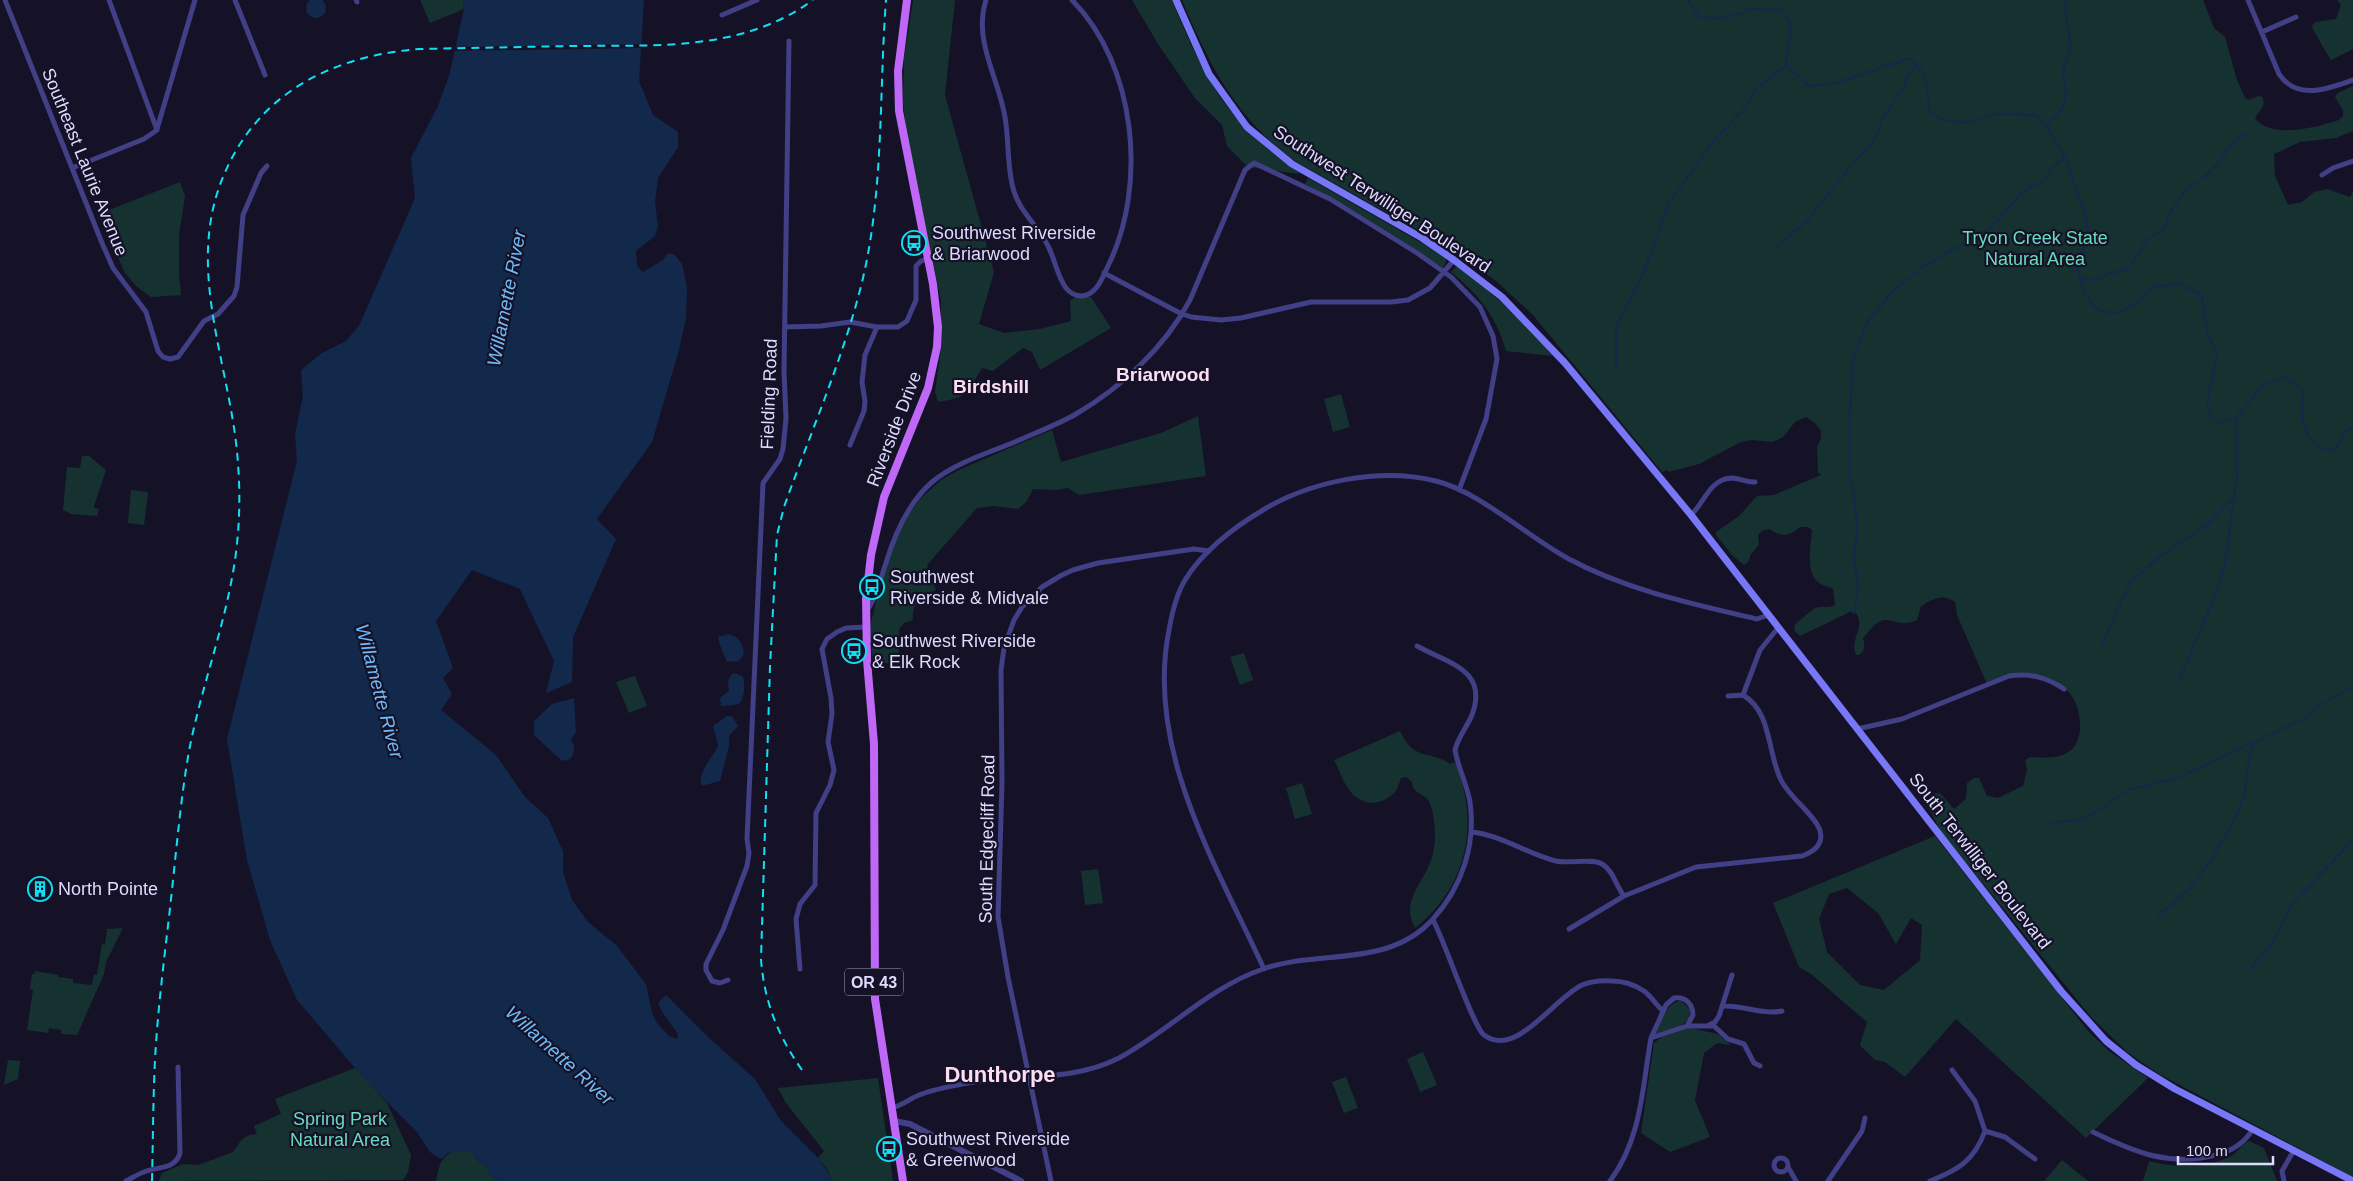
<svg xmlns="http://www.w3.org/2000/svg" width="2353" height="1181" font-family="Helvetica,sans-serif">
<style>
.green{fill:#153230;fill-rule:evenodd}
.water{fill:#12294c}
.pier{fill:#151228}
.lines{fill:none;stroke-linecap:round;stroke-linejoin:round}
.stream{stroke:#12294c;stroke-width:2}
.minor{stroke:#413f85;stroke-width:5}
.tertiary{stroke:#413f85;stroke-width:6}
.secondary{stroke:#7877f8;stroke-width:7}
.primary{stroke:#bf68f7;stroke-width:8}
.rail{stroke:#11e0f3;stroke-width:2;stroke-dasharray:8 6;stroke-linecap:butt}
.labels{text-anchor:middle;stroke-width:4.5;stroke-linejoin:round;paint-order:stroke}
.shield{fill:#151228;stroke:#a29fbd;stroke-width:1}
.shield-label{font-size:16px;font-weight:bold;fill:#dedbfd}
.street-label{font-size:18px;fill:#dedbfd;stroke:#151228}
.poi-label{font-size:18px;fill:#dedbfd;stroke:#151228;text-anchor:start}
.park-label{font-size:18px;fill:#69dbbc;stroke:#151228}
.water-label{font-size:19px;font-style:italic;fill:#6ebaf7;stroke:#151228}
.neighbourhood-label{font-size:19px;font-weight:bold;fill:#fdddf2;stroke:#151228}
.district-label{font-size:22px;font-weight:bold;fill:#fdddf2;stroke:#151228}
</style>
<rect width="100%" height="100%" fill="#151228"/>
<!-- green -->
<path class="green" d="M420 0H463L464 9 430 23Z
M913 0H955L945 95 994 272 979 324 1004 333 1040 329 1071 321 1070 301 1075 297H1091L1111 328 1040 370 1032 352 1023 348 993 371 982 368C966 394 969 397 938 402L935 392 941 349V301L908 142 903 104 904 58Z
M1132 0H1172C1205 81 1227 123 1301 174L1248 167 1227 146 1222 125 1195 98 1158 44Z
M1182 0H2203L2214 28 2225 37 2237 80 2245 98 2249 100 2258 96 2262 97C2267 106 2259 110 2255 118 2270 140 2318 127 2339 120L2343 116V110L2335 97 2338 93 2353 86V131L2336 138 2300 142 2274 154 2275 176 2288 205 2302 202 2314 192 2327 189 2350 197 2353 192V1177L2159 1074 2127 1052 2091 1017 1942 833 1926 804 1935 793 1941 794 1954 809 1966 799 1967 783 1974 778H1979L1987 796 1998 798 2023 786 2027 770 2025 760 2030 757C2042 758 2060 759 2070 751 2087 738 2081 699 2064 688 2057 684 2033 675 2024 674 2014 673 1997 681 1987 684L1957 615 1955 602C1943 593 1933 599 1921 606L1917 620C1900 628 1890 617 1881 621 1875 622 1868 633 1863 638 1865 645 1865 651 1859 655H1856C1849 639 1866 628 1856 613L1850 612 1800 636 1794 630 1795 624C1802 620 1811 608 1819 607 1826 606 1826 609 1835 605L1833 589C1829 586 1823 586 1819 583 1805 574 1811 544 1812 530L1808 527H1800C1790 536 1781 538 1770 529L1763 530 1758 535 1759 545 1751 554 1748 562 1744 565 1732 555 1716 535V532L1739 516 1757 496 1774 495 1821 475 1820 473H1818L1817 447 1821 438V431L1815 423 1806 417 1795 422 1783 437 1773 442 1751 440 1741 442 1699 464 1668 472 1667 470 1662 472 1533 315 1496 281 1458 253 1295 161C1236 118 1209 65 1182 0Z
M2337 0H2353V49L2331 60C2329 57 2312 29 2312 26L2315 22 2336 19 2341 5Z
M1308 178 1446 257V262L1443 268 1329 196 1305 184Z
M180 182 185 196 179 235V275L181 295 151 297 136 286 125 273 99 214Z
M1457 266C1493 292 1524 322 1553 356L1506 351C1497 317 1478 294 1451 272Z
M1341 394 1350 427 1333 432 1324 399Z
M1198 416 1206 476 1079 495 1068 488 1055 490 1033 489 1027 501 1018 509 994 506 977 508 927 565 936 590C922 598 911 603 913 620L904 623 899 629V663H873L870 627 878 593 897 536 908 515 921 498 941 480 961 469 1052 430 1061 462 1161 433Z
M82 456H89L106 470 94 506V508L99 509 97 516 71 514 63 510 67 467 80 468Z
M131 490 148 492 144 525 128 523Z
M1244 653 1253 680 1240 685 1230 657Z
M635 676 647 706 629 713 616 682Z
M1400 731C1414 762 1430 750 1450 764L1455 762C1480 822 1468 887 1415 928 1400 902 1423 884 1431 860 1435 848 1436 835 1434 822 1433 815 1432 806 1428 800 1424 795 1417 793 1413 788L1412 782 1406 777 1401 778C1399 783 1398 789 1394 793 1380 807 1359 806 1348 788 1342 780 1339 769 1334 760Z
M1302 783 1312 814 1295 819 1286 788Z
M1935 836 2088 1031 2109 1051 2148 1078 2086 1138 1956 1019 1905 1077 1885 1062 1875 1060 1860 1045 1867 1022 1811 974 1799 967 1773 903ZM1847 888 1878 913 1896 944 1911 918 1922 925 1920 960 1884 990 1860 985 1827 952 1819 919 1829 894Z
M1098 869 1103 903 1085 905 1081 871Z
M123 928 106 962 104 974 77 1035 61 1034V1030L49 1028 48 1033 27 1030 33 990 30 989 32 974H35V971L58 975V977L73 979V983L92 985 94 974 97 975 102 944H105L107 929Z
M1681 1001 1690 1009C1692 1025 1670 1032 1656 1034 1659 1023 1667 1002 1681 1001Z
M1690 1028 1718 1034 1731 1045 1717 1043 1704 1053 1695 1100 1710 1137 1670 1152 1641 1133 1654 1043 1662 1037 1684 1029Z
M1423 1052 1437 1085 1420 1092 1407 1059Z
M8 1060 20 1061 18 1079 4 1085Z
M355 1068 387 1103 411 1155 408 1172 403 1180 159 1181 162 1173 183 1164 198 1165 233 1152 242 1139 249 1135 257 1134 254 1126 281 1114 275 1099Z
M1346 1077 1358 1108 1344 1113 1332 1082Z
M878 1078 893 1181H833L825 1166 818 1158 824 1151 786 1103 778 1088Z
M2249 1141 2264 1148 2277 1181H2143L2149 1161C2175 1168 2206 1169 2231 1156 2238 1152 2242 1144 2249 1141Z
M459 1150H470L478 1161 486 1166 491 1176 500 1181H436C440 1164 440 1155 459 1150Z
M2062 1160 2088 1181H2044Z"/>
<!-- water -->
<path class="water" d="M306 8a10 10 0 1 1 20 0a10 10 0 1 1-20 0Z
M463 0H644L639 81 653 115 678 132V147L658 178 655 202 658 226 655 236 636 251 637 266 643 272 663 260 668 253 675 255 682 264 687 287 686 318 679 350 652 442 597 519 616 539 573 637 572 682 546 693 554 661 520 589 472 570 436 621 453 668 443 678 452 694 441 710 496 755 525 797 548 818 563 851V872L572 900 588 922 617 946 646 984 652 1013 657 1023 669 1036 677 1039 678 1035C672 1023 662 1015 658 1003L666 995 708 1037 755 1079 781 1121 820 1160 833 1181H500L491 1176 486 1166 478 1161 470 1150 448 1153 441 1159 430 1152 417 1132 367 1082 297 1000 270 940 247 860 227 739 297 461 295 434 303 396 301 370 322 353 346 341 359 326 415 198 411 158 438 106 449 76 464 9Z
M728 634C740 637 742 643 744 654L739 661 727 662C724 654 719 645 718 637Z
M735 673 743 677C745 683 745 701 738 704 734 706 726 705 721 706L720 698 729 691 728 681 731 675Z
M574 698 576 732 571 739C575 746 575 752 570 759L562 761 534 735V721L552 704Z
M727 716H732L738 726 729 736V746L720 781 702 786C696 773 714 757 718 745L713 726Z"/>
<!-- pier -->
<path class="pier" d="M644 44V48L452 51 453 47Z"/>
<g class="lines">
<!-- stream -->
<path class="stream" d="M1688 0 1699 17 1720 19 1754 9 1781 10C1798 29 1787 42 1786 65L1809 86 1836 83 1910 58C1928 72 1928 90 1929 111L1942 120 1969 123 1994 114H2020L2036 116 2046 125 2065 157 2084 212 2088 231 2083 250 2076 265 2085 294 2099 311 2117 313 2134 304 2154 287 2178 283 2202 296 2207 331 2217 354 2207 403 2212 419 2219 423 2236 418 2263 385 2284 377 2303 391C2304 397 2302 402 2302 407 2301 427 2310 447 2330 451L2336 449 2344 434 2353 426
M2046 125C2060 114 2068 104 2065 85 2065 81 2063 77 2063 73 2064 64 2070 56 2070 47 2070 30 2064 18 2066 0
M1778 246 1809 219 1843 175 1874 141 1883 118 1905 86 1906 77 1917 64
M2080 279 2092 280 2130 267 2147 240 2164 229 2171 211 2184 192 2204 177 2219 162 2231 145 2246 133
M1616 370V326L1643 274 1669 203 1714 140 1744 109 1756 89 1786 65
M1854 614 1858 588 1854 559 1857 526 1854 495 1850 480V415L1853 357 1868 321 1893 291 1927 264 1983 234 2001 217 2021 193 2043 181 2051 169 2065 157
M2102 644 2130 583 2159 557 2207 525 2232 499
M2179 681 2216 593 2225 564 2237 477 2236 418
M2051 823 2085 819 2128 790 2177 778 2304 719 2319 706 2353 686
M2158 916 2189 889 2210 862 2235 819 2245 792 2247 770 2253 743
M2249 970 2273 942 2291 906 2353 840"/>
<!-- minor -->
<path class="minor" d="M5 0 102 243 113 268 146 312 158 351 163 357 170 359 178 357 204 321 218 314 234 296 237 287 243 215 261 173 267 166
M109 0 157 130
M235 0 265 75
M356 0 357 2
M986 0C973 41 998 76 1005 117 1009 140 1007 166 1013 188 1019 212 1038 225 1048 246 1055 259 1057 276 1066 288 1070 293 1076 296 1082 296 1097 295 1103 276 1108 266 1148 185 1136 65 1072 0
M2248 0 2279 74C2297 101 2328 89 2353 80
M722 15 757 0
M2262 32 2296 17
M157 129 195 0
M72 168 144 139 157 130
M2322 175 2333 168 2353 161
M1104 273 1178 312 1191 317 1221 320 1241 318 1311 302H1391L1408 300 1430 288 1454 260
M785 327 821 326 850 322 877 327H898L907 321 916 300V266L921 261 928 259
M850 445 864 411 865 401 862 382 865 355 877 327
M1691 515C1705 502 1709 480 1731 478 1740 478 1747 483 1755 482
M866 612C877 597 880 580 886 563 895 533 908 503 932 482 956 462 989 453 1017 441 1037 432 1057 425 1076 414 1122 387 1165 347 1190 300L1245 170 1254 163 1330 199 1417 253 1451 277 1480 307 1493 336 1497 359 1486 419 1459 490
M1743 695 1760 650 1778 628
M1857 729 1902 719 2009 676C2030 673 2046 677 2064 689
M1471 832C1502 835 1527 854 1556 861 1570 864 1591 858 1602 864 1613 870 1616 886 1624 896
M1433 920C1444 939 1473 1027 1484 1035 1516 1059 1554 998 1582 985 1592 981 1602 980 1612 981 1624 981 1635 985 1644 991 1652 997 1656 1005 1663 1011
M1569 929 1624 896 1696 867 1802 856C1813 852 1824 845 1820 831 1817 817 1789 797 1781 780 1767 752 1772 712 1743 695L1728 696
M800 969 796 919 800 904 815 885 816 813 830 785 834 770 828 742 832 714 831 698 822 649 827 639 837 632 846 628 866 627
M1264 969C1216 864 1145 750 1169 630 1172 613 1176 595 1185 580 1202 552 1234 527 1263 510 1311 481 1380 467 1436 481 1478 491 1527 536 1567 558 1626 590 1692 604 1757 619L1768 615
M728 980 720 983 712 981 706 970V964L723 930 747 866 749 853 747 839 763 483 780 459 783 449 786 418 784 371 789 41
M1723 1006C1743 1005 1762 1015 1782 1011
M1709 1025 1715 1022 1719 1016 1732 975
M1687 1026 1693 1015C1693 1004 1685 996 1674 998L1666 1005 1651 1038 1687 1026H1714L1728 1039 1744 1044 1754 1063 1760 1066
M891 1108C902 1106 909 1099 919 1095 934 1089 952 1086 968 1083 1018 1074 1072 1082 1119 1058 1169 1031 1208 988 1263 969 1319 949 1388 969 1433 919 1462 887 1476 845 1470 802 1467 784 1458 768 1455 750 1458 737 1467 727 1472 715 1489 669 1447 663 1417 646
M1985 1131 2005 1137 2035 1159
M2093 1132C2134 1152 2169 1167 2216 1155 2232 1151 2244 1144 2253 1129
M1774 1165a7 7 0 1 1 14 0a7 7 0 1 1-14 0Z
M1788 1167 1796 1181
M126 1181C132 1178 138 1174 144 1172 159 1166 175 1170 180 1153L178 1067
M1051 1181 1008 977 998 917 1002 783 1001 670 1004 648 1014 620 1022 607 1042 587 1062 575 1073 570 1098 563 1194 549 1209 551
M1610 1181C1642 1138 1642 1088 1651 1038
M1828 1181 1862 1131 1865 1118
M1930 1181C1958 1170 1974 1161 1985 1131L1975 1101 1952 1070
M2284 1181 2282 1171 2294 1150"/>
<!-- tertiary -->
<path class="tertiary" d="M894 1121 910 1124 1021 1181"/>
<!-- secondary -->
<path class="secondary" d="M1176 0 1209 74 1247 127 1292 164 1422 238 1454 260 1502 297 1565 363 1691 515 2061 991 2106 1041 2136 1065 2175 1089 2353 1181"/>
<!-- primary -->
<path class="primary" d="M903 1181 875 999 874 744 867 660 866 599 871 555 884 497 928 388 937 347 938 327 933 284 899 111 898 71 907 0"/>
<!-- rail -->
<path class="rail" d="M802 1070C778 1036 764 1001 761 959L770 666 777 535 784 507C811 431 844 357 863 278 884 187 879 93 886 0
M152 1181C153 1141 153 1100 155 1060 158 1003 166 946 172 890 177 843 181 797 189 751 200 693 221 637 232 578 239 541 241 502 238 464 232 368 184 272 223 177 258 92 333 56 419 49 470 48 521 47 571 46 655 45 742 52 813 0"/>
</g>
<!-- icons -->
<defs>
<symbol id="bus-ring" viewBox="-11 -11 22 22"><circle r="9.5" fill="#151228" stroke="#11e0f3" stroke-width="1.5"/><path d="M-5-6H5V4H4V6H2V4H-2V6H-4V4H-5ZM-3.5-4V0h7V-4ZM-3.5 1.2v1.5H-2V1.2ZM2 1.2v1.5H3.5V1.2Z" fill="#11e0f3"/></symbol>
<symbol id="building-ring" viewBox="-11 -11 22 22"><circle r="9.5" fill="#151228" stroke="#11e0f3" stroke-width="1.5"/><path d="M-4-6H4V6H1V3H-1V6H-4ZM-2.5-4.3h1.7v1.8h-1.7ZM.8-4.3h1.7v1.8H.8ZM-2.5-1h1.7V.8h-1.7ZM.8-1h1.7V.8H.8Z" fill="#11e0f3"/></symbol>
</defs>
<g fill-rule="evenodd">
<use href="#bus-ring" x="900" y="229" width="28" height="28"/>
<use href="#bus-ring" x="858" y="573" width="28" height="28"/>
<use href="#bus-ring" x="840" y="637" width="28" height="28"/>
<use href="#building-ring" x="26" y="875" width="28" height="28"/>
<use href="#bus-ring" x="875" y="1135" width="28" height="28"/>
</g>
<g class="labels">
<!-- shield labels -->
<rect class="shield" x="845" y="968.5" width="58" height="27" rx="4"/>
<g class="shield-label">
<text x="874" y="988">OR 43</text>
</g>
<!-- street labels -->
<g class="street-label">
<text transform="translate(85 162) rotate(68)" y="6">Southeast Laurie Avenue</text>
<text transform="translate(1382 199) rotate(33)" y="6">Southwest Terwilliger Boulevard</text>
<text transform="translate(769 394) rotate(-88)" y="6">Fielding Road</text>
<text transform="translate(894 429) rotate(-69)" y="6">Riverside Drive</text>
<text transform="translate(987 839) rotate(-89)" y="6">South Edgecliff Road</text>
<text transform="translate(1980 861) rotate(52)" y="6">South Terwilliger Boulevard</text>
</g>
<!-- poi labels -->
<g class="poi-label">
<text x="932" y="239">Southwest Riverside<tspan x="932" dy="21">&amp; Briarwood</tspan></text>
<text x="890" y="583">Southwest<tspan x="890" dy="21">Riverside &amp; Midvale</tspan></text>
<text x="872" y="647">Southwest Riverside<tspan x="872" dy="21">&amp; Elk Rock</tspan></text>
<text x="58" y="895">North Pointe</text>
<text x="906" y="1145">Southwest Riverside<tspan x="906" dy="21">&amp; Greenwood</tspan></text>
</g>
<!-- park labels -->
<g class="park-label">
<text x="2035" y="244">Tryon Creek State<tspan x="2035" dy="21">Natural Area</tspan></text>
<text x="340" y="1125">Spring Park<tspan x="340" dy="21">Natural Area</tspan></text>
</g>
<!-- water labels -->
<g class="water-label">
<text transform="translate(506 298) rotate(-79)" y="7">Willamette River</text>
<text transform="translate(380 691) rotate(75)" y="7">Willamette River</text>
<text transform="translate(560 1055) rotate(42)" y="7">Willamette River</text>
</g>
<!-- neighbourhood labels -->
<g class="neighbourhood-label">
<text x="1163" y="381">Briarwood</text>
<text x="991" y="393">Birdshill</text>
</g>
<!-- district labels -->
<g class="district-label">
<text x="1000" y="1082">Dunthorpe</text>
</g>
</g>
<!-- scale -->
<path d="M2178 1156v8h95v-8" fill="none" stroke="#dedbfd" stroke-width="2.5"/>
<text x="2186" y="1156" font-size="15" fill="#dedbfd" stroke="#151228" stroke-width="4" paint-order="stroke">100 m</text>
</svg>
